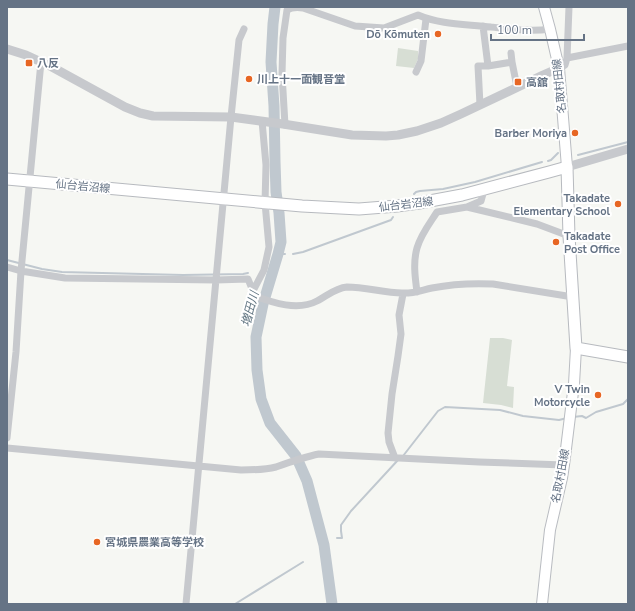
<svg xmlns="http://www.w3.org/2000/svg" width="635" height="611" font-family="'Nunito Sans','Noto Sans JP',sans-serif">
<style>
.green{fill:#d7ded4}
.lines{fill:none;stroke-linecap:round;stroke-linejoin:round}
.stream{stroke:#c0c8cf;stroke-width:2}
.river{stroke:#c0c8cf;stroke-width:11}
.secondary-casing{stroke:#b9bcc1;stroke-width:12}
.primary-casing{stroke:#b7babf;stroke-width:13}
.minor{stroke:#c7c9cd;stroke-width:7}
.tertiary{stroke:#c7c9cd;stroke-width:9}
.secondary{stroke:#fff;stroke-width:10}
.primary{stroke:#fff;stroke-width:11}
.poi-dot{fill:#e76623;stroke:#fff;stroke-width:1.5}
.labels{text-anchor:middle;stroke-width:4;stroke-linejoin:round;paint-order:stroke}
.poi-label{font-size:11px;font-weight:bold;fill:#657385;stroke:#fff;text-anchor:start}
.street-label{font-size:11px;fill:#657385;stroke:#fff}
.water-label{font-size:12px;font-style:italic;fill:#617582;stroke:#fff}
</style>
<rect width="100%" height="100%" fill="#f6f7f3"/>
<!-- green -->
<path class="green" d="M398 48 418 51V59L414 68 396 66Z
M490 338H503L512 340 507 386 514 387 513 408 501 405 483 403Z"/>
<g class="lines">
<!-- stream -->
<path class="stream" d="M578 155 628 142
M548 161 551 160 558 153
M414 194 416 192 420 191 443 189 475 182 542 162
M278 254H285
M293 254 303 252 391 220 393 217
M7 260 42 269 62 272 183 275 243 274 248 273
M573 417 582 416 586 418 596 412 623 404 628 399
M403 456 438 411 445 407 500 410 523 416 559 420 567 418
M337 538H342L341 531V525L351 511 398 460
M235 604 303 562"/>
<!-- river -->
<path class="river" d="M275 7 273 24 271 62 274 106 275 161 276 192 279 213 281 242 278 254 263 304 256 337 257 370 261 399 270 423 296 456 307 481 324 545 332 604"/>
<defs>
<path id="secondary" d="M544 7 550 29 559 68 567 167
M542 604 550 530 562 478 564 465 574 384 576 348"/>
<path id="primary" d="M7 179 302 206 359 209 397 206 419 203 462 195 549 172 567 167 569 236 576 348 628 357"/>
</defs>
<!-- secondary casing -->
<use href="#secondary" class="secondary-casing"/>
<!-- primary casing -->
<use href="#primary" class="primary-casing"/>
<!-- minor -->
<path class="minor" d="M483 26 488 66 512 62 517 87
M511 53 512 62
M567 58 628 46
M559 68 565 65 567 58 569 7
M416 72 421 61 426 19
M480 105 478 66H488
M285 125 282 74 283 38 287 10C292 7 297 7 303 8L355 26 384 28 418 15C441 25 467 24 491 27 511 29 531 32 550 29
M467 207 481 201 484 190
M7 267 21 271 65 278 216 280 248 279 255 296C273 303 298 311 317 301 327 296 335 288 347 287 366 287 384 293 402 293 412 294 422 290 432 288 452 284 472 283 493 284L573 297
M253 291 264 270 269 247 265 203 266 165 262 121
M417 292C415 277 413 262 417 248 421 234 430 223 437 212L467 207 537 224 569 236
M7 438 16 352 21 271 41 62
M7 448 241 470C252 470 264 470 276 467 290 462 304 457 319 454L479 462 564 465
M395 458 389 442 388 433 392 394 398 356 401 334 399 315 403 294
M186 604 231 117 239 40 244 29"/>
<!-- tertiary -->
<path class="tertiary" d="M7 49 26 55 52 67 125 107 140 113 153 116 231 117 283 124 352 135 386 136 398 135 417 131 441 123 461 114 543 75 559 68
M567 167 628 149"/>
<!-- secondary -->
<use href="#secondary" class="secondary"/>
<!-- primary -->
<use href="#primary" class="primary"/>
</g>
<!-- markers -->
<g class="poi-dot">
<circle cx="438" cy="34" r="4"/>
<rect x="25" y="59" width="8" height="8" rx="2"/>
<circle cx="249" cy="79" r="4"/>
<rect x="514" y="78" width="8" height="8" rx="2"/>
<circle cx="575" cy="133" r="4"/>
<circle cx="618" cy="204" r="4"/>
<circle cx="556" cy="242" r="4"/>
<circle cx="598" cy="395" r="4"/>
<circle cx="97" cy="542" r="4"/>
</g>
<g class="labels">
<!-- poi labels -->
<g class="poi-label">
<text x="430" y="38" text-anchor="end">Dō Kōmuten</text>
<text x="37" y="67">八反</text>
<text x="257" y="83">川上十一面観音堂</text>
<text x="526" y="86">高舘</text>
<text x="567" y="137" text-anchor="end">Barber Moriya</text>
<text x="610" y="202" text-anchor="end">Takadate<tspan x="610" dy="13">Elementary School</tspan></text>
<text x="564" y="240">Takadate<tspan x="564" dy="13">Post Office</tspan></text>
<text x="590" y="393" text-anchor="end">V Twin<tspan x="590" dy="13">Motorcycle</tspan></text>
<text x="105" y="546">宮城県農業高等学校</text>
</g>
<!-- street labels -->
<g class="street-label">
<text transform="translate(559 86) rotate(-96)" y="4">名取村田線</text>
<text transform="translate(83 186) rotate(5)" y="4">仙台岩沼線</text>
<text transform="translate(406 204) rotate(-7)" y="4">仙台岩沼線</text>
<text transform="translate(560 476) rotate(-79)" y="4">名取村田線</text>
</g>
<!-- water labels -->
<g class="water-label">
<text transform="translate(250 309) rotate(-75)" y="4">増田川</text>
</g>
</g>
<!-- border -->
<rect width="635" height="611" fill="none" stroke="#657385" stroke-width="16"/>
<!-- scale -->
<path d="M491 34v6h93v-6" fill="none" stroke="#657385" stroke-width="2"/>
<text x="497" y="34" font-size="12" fill="#657385" stroke="#ffffff" stroke-width="3" paint-order="stroke">100 m</text>
</svg>
